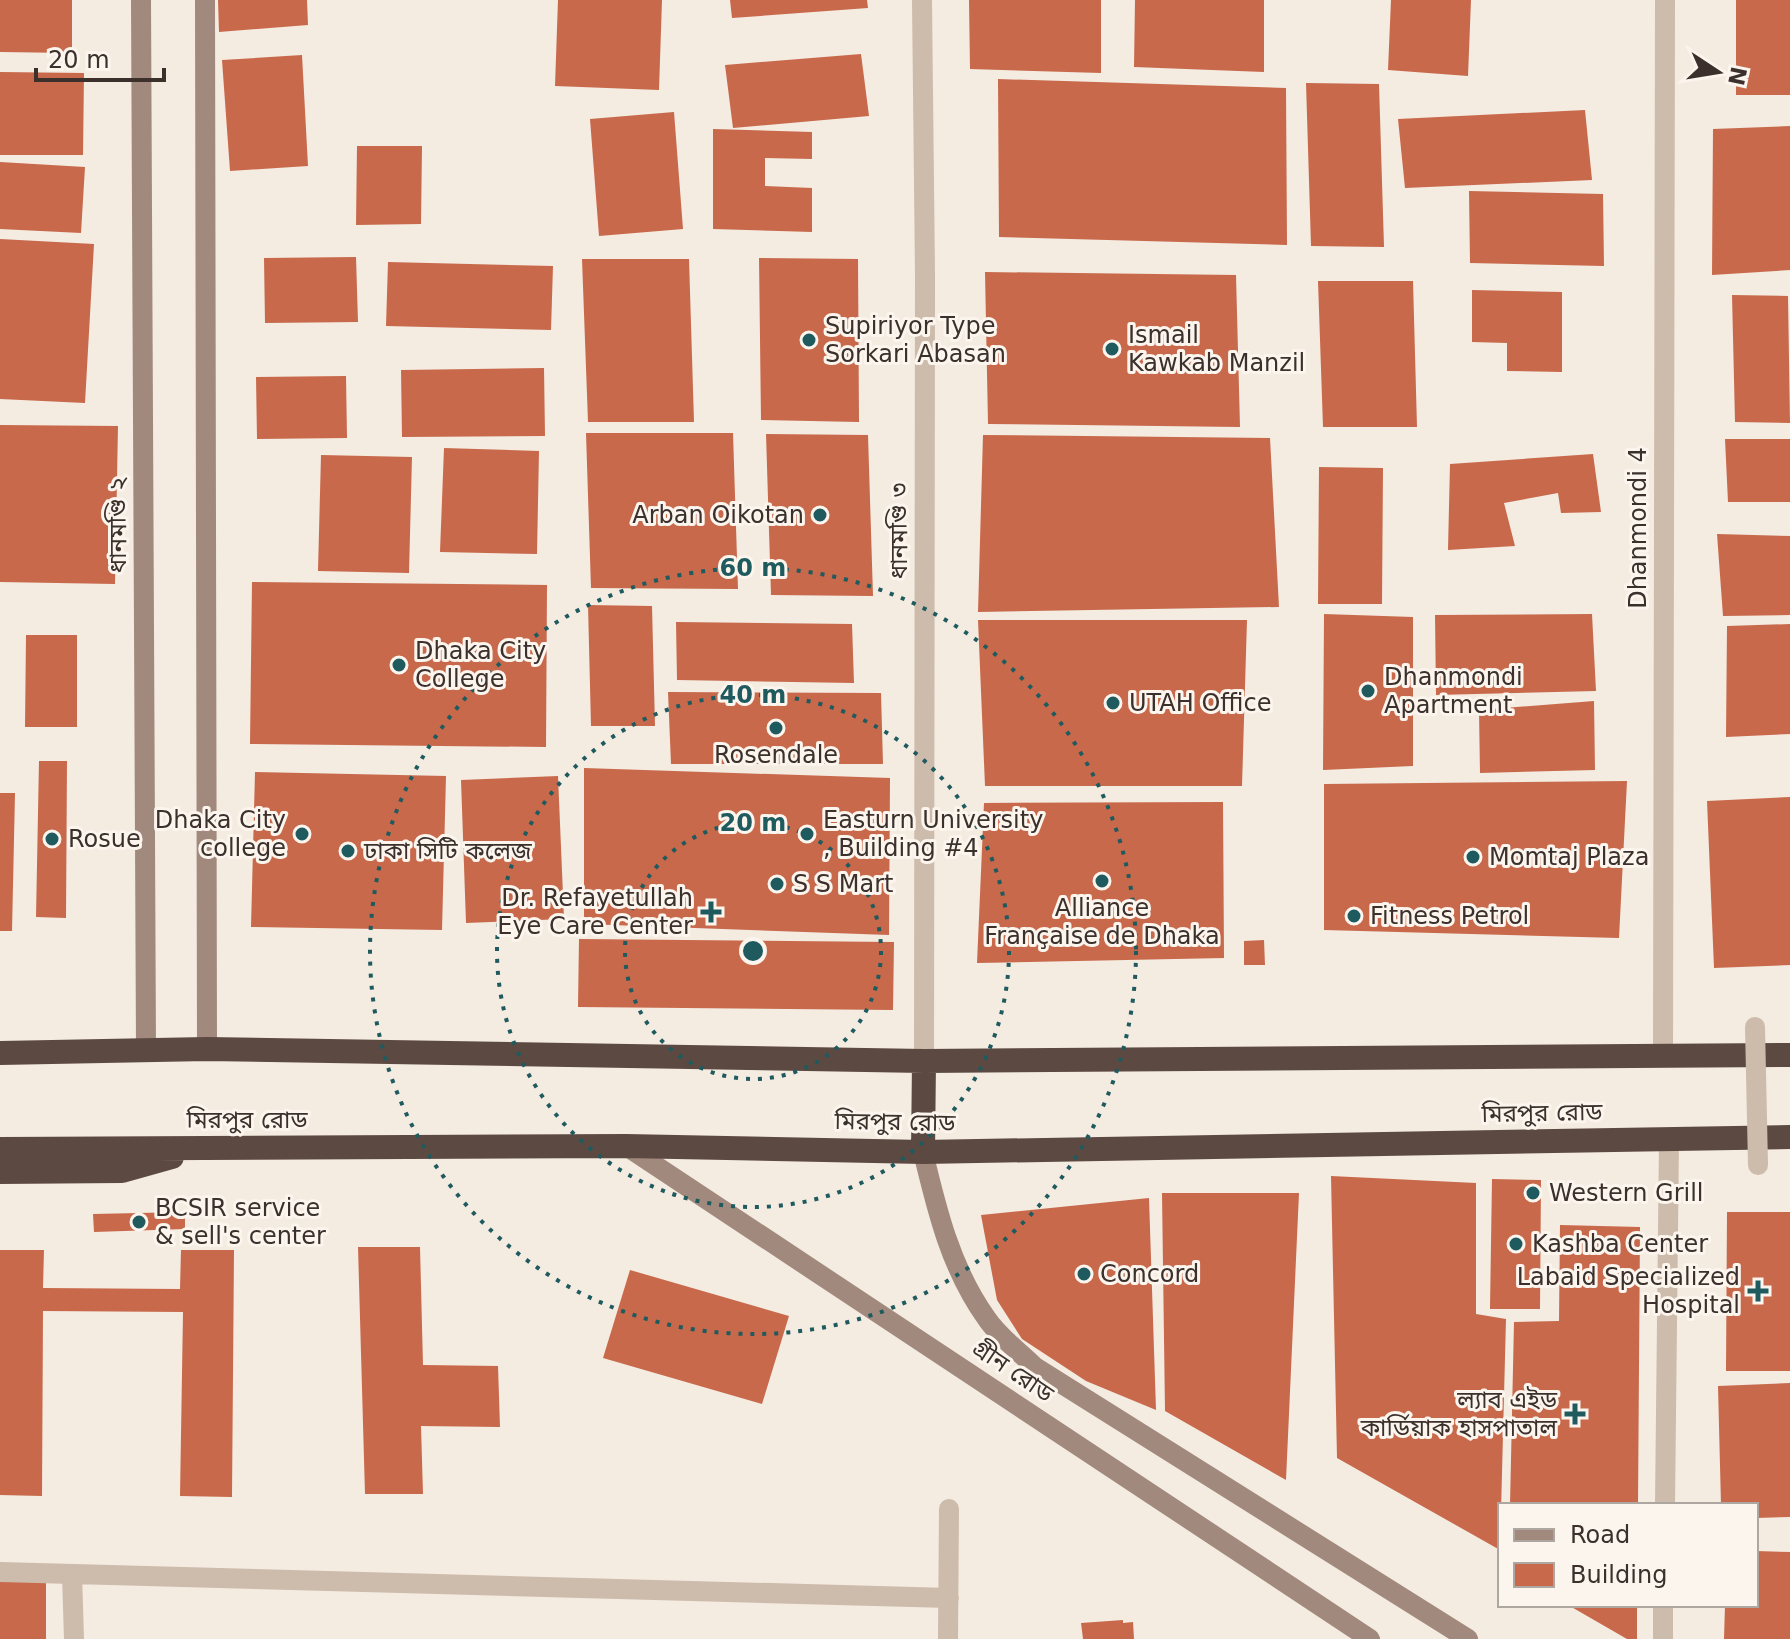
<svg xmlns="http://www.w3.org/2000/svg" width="1790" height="1639" font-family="'DejaVu Sans','Noto Sans Bengali',sans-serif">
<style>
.building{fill:#c8694b}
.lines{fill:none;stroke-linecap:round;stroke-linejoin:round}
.lane{stroke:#cdbbac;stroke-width:20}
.street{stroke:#cdbbac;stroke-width:20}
.secondary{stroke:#a18a7d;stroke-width:20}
.highway{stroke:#5c4a42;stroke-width:24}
.street-bridge{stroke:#cdbbac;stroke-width:20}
.ring{fill:none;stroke:#1f5a5e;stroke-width:4;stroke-dasharray:4 8}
.poi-dot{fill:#1f5a5e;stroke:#fbf5ee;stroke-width:3}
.labels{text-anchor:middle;stroke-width:6;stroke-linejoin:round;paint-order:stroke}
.poi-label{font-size:24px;fill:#3b302b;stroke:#fbf5ee;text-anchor:start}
.street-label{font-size:24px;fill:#3b302b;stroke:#fbf5ee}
.centre{fill:#1f5a5e;stroke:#fbf5ee;stroke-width:4}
.ring-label{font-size:24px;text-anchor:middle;font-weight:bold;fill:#1f5a5e;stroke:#fbf5ee;stroke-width:6;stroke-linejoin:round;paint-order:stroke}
</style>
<rect width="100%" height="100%" fill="#f4ebe1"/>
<!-- building -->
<path class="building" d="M0 0H72V53L0 52Z
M218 0H307L308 25 219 32Z
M558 0H662L659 90 555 86Z
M730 0H867L868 8 732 18Z
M969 0H1101V73L970 69Z
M1135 0H1264V72L1134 67Z
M1391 0H1471L1468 76 1388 70Z
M1736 0H1790V95H1736Z
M861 54 869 116 733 128 725 65Z
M302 55 308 166 230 171 222 60Z
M0 72 84 73 83 155H0Z
M998 79 1286 88 1287 245 999 237Z
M1306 83 1379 84 1384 247 1311 246Z
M1585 110 1592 180 1405 188 1398 119Z
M674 112 683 229 599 236 590 119Z
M1790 126V270L1712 275 1713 129Z
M713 129 812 132V159L765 158V186L812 188V232L713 229Z
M357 146H422L421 224 356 225Z
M0 162 85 167 81 233 0 229Z
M1469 191 1603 194 1604 266 1470 263Z
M0 239 94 244 85 403 0 399Z
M356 257 358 322 265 323 264 258Z
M759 258 858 259 859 422 761 420Z
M582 259H689L694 422H588Z
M388 262 553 266 551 330 386 326Z
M985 272 1236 275 1240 427 988 424Z
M1318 281H1413L1417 427H1323Z
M1472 290 1562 292V372L1507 371V343L1472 342Z
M1732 295 1788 296 1790 423 1735 422Z
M544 368 545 436 402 437 401 370Z
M346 376 347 438 257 439 256 377Z
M0 425 118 426 115 584 0 582Z
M586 433H733L738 589 591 588Z
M766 434 868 435 873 596 771 595Z
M983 435 1270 438 1279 607 978 612Z
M1725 439H1790V502H1728Z
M444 448 539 451 537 554 440 552Z
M1593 454 1601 512 1561 513 1558 493 1504 503 1515 546 1448 550 1450 464Z
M321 455 412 457 409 573 318 571Z
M1319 467 1383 468 1382 604H1318Z
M1717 534 1790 536V615L1723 616Z
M252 582 547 585 546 747 250 744Z
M588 605 652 606 655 726H591Z
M1324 614 1413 617V766L1323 770Z
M1592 614 1596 691 1436 695 1435 615Z
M978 620H1247L1242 786H985Z
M676 622 852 624 854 683 677 680Z
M1790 624V734L1726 737 1727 626Z
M26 635H77V727H25Z
M668 692 881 693 883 764H671Z
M1594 701 1595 770 1480 773 1479 710Z
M39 761H67L66 918 36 917Z
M584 768 890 778 889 935 584 924Z
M255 772 446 776 442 930 251 927Z
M558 776 564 919 466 923 461 780Z
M1627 781 1619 938 1324 930V784Z
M0 793H15L12 931H0Z
M1790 797V965L1714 968 1707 801Z
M1223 802 1224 958 977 963 984 803Z
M579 939 894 942 893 1010 578 1007Z
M1264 940 1265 965H1244V941Z
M1331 1176 1476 1183V1314L1506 1319 1500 1550 1337 1458Z
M1492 1179 1541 1180 1540 1309H1490Z
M1162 1193H1299L1286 1480 1165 1411Z
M1149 1198 1156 1410 1086 1381 1022 1339 997 1300 981 1215Z
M185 1212V1229L94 1232 93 1214Z
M1727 1212H1790V1371H1726Z
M1560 1225 1640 1227 1638 1505H1510L1514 1322 1559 1321Z
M358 1247H420L423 1365 498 1366 500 1427 421 1426 423 1494H365Z
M0 1250H44L43 1288 180 1289 181 1250H234L232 1497 180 1496 183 1312 43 1311 42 1496 0 1495Z
M630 1270 789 1316 762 1404 603 1358Z
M1790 1383V1517L1756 1518V1505H1721L1718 1386Z
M1756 1551 1790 1552V1639H1724L1725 1605H1756Z
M46 1578V1639H0V1579Z
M1568 1605H1637V1639H1627Z
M1123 1620V1623L1133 1622 1134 1639H1083L1081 1623Z"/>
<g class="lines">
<!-- lane -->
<path class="lane" d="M0 1572 949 1598
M72 1574 74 1639
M948 1639 949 1509"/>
<!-- street -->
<path class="street" d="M922 0 925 275 924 1061
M1663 1055 1665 0
M1665 1505 1669 1139
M1663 1639V1605"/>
<!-- secondary -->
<path class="secondary" d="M141 0 146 1049
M205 0 207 1049
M626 1146 1370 1639
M923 1152C937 1211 951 1269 987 1319 999 1337 1020 1352 1035 1367L1468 1639"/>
<!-- highway -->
<path class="highway" d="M0 1053 207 1049 924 1061 1790 1055
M0 1149 626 1146 923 1152 1790 1137
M923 1152 924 1061
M0 1172 122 1171 172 1157"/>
<!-- street-bridge -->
<path class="street-bridge" d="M1755 1027 1758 1165"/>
</g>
<!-- distance rings -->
<g class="ring">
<circle cx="753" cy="951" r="128"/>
<circle cx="753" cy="951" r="256"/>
<circle cx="753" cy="951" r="383"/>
</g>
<!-- markers -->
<g class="poi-dot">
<circle cx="809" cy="340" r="8"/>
<circle cx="1112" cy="349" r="8"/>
<circle cx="820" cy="515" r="8"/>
<circle cx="399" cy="665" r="8"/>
<circle cx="1368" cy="691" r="8"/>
<circle cx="1113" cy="703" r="8"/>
<circle cx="776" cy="728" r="8"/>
<circle cx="302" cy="834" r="8"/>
<circle cx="807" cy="834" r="8"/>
<circle cx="52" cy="839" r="8"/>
<circle cx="348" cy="851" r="8"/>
<circle cx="1473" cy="857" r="8"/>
<circle cx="1102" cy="881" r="8"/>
<circle cx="777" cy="884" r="8"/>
<path d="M707 900h8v8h8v8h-8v8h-8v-8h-8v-8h8z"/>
<circle cx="1354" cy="916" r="8"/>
<circle cx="1533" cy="1193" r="8"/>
<circle cx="139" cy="1222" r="8"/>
<circle cx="1516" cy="1244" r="8"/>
<circle cx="1084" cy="1274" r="8"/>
<path d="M1754 1279h8v8h8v8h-8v8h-8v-8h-8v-8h8z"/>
<path d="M1571 1402h8v8h8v8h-8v8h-8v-8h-8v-8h8z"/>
</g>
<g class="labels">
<!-- poi labels -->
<g class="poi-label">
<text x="825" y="334">Supiriyor Type<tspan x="825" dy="28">Sorkari Abasan</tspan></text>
<text x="1128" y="343">Ismail<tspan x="1128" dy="28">Kawkab Manzil</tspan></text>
<text x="804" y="523" text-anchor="end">Arban Oikotan</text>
<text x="415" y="659">Dhaka City<tspan x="415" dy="28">College</tspan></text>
<text x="1384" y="685">Dhanmondi<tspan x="1384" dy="28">Apartment</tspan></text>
<text x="1129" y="711">UTAH Office</text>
<text x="776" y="763" text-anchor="middle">Rosendale</text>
<text x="286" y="828" text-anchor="end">Dhaka City<tspan x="286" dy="28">college</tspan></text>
<text x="823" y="828">Easturn University<tspan x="823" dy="28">, Building #4</tspan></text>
<text x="68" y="847">Rosue</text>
<text x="364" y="859">ঢাকা সিটি কলেজ</text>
<text x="1489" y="865">Momtaj Plaza</text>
<text x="793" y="892">S S Mart</text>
<text x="693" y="906" text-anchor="end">Dr. Refayetullah<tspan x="693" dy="28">Eye Care Center</tspan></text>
<text x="1102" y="916" text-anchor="middle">Alliance<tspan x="1102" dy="28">Française de Dhaka</tspan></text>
<text x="1370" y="924">Fitness Petrol</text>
<text x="1549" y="1201">Western Grill</text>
<text x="155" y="1216">BCSIR service<tspan x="155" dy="28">&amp; sell's center</tspan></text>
<text x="1532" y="1252">Kashba Center</text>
<text x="1100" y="1282">Concord</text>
<text x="1740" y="1285" text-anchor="end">Labaid Specialized<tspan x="1740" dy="28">Hospital</tspan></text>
<text x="1557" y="1408" text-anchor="end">ল্যাব এইড<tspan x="1557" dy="28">কার্ডিয়াক হাসপাতাল</tspan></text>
</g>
<!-- street labels -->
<g class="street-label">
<text transform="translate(118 525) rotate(-90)" y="8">ধানমণ্ডি ২</text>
<text transform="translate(1638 528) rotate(-90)" y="8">Dhanmondi 4</text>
<text transform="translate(899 531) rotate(-90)" y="8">ধানমণ্ডি ৩</text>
<text transform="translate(1542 1113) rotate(-1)" y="8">মিরপুর রোড</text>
<text x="247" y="1128">মিরপুর রোড</text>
<text transform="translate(895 1122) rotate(1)" y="8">মিরপুর রোড</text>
<text transform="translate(1013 1371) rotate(34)" y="8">গ্রীন রোড</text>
</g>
</g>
<circle cx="753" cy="951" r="12" class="centre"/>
<g class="ring-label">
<text x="753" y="576">60 m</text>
<text x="753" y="703">40 m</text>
<text x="753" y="831">20 m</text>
</g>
<!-- legend -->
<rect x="1498" y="1503" width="260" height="104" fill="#fbf5ee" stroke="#aea6a0" stroke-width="2"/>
<rect x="1514" y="1529" width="40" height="12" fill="#a18a7d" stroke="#aea6a0" stroke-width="2"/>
<text x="1570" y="1543" font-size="24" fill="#3b302b">Road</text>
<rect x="1514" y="1563" width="40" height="24" fill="#c8694b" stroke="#aea6a0" stroke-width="2"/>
<text x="1570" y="1583" font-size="24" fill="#3b302b">Building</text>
<!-- north arrow -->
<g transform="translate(1718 72) rotate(102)" stroke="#fbf5ee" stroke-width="6" paint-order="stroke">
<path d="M0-6L14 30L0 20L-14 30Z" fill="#3b302b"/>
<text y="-12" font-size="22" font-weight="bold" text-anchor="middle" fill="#3b302b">N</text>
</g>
<!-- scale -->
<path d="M36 68v12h128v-12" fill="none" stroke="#3b302b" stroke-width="4"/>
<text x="48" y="68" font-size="24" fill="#3b302b" stroke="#fbf5ee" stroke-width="6" paint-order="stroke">20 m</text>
</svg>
